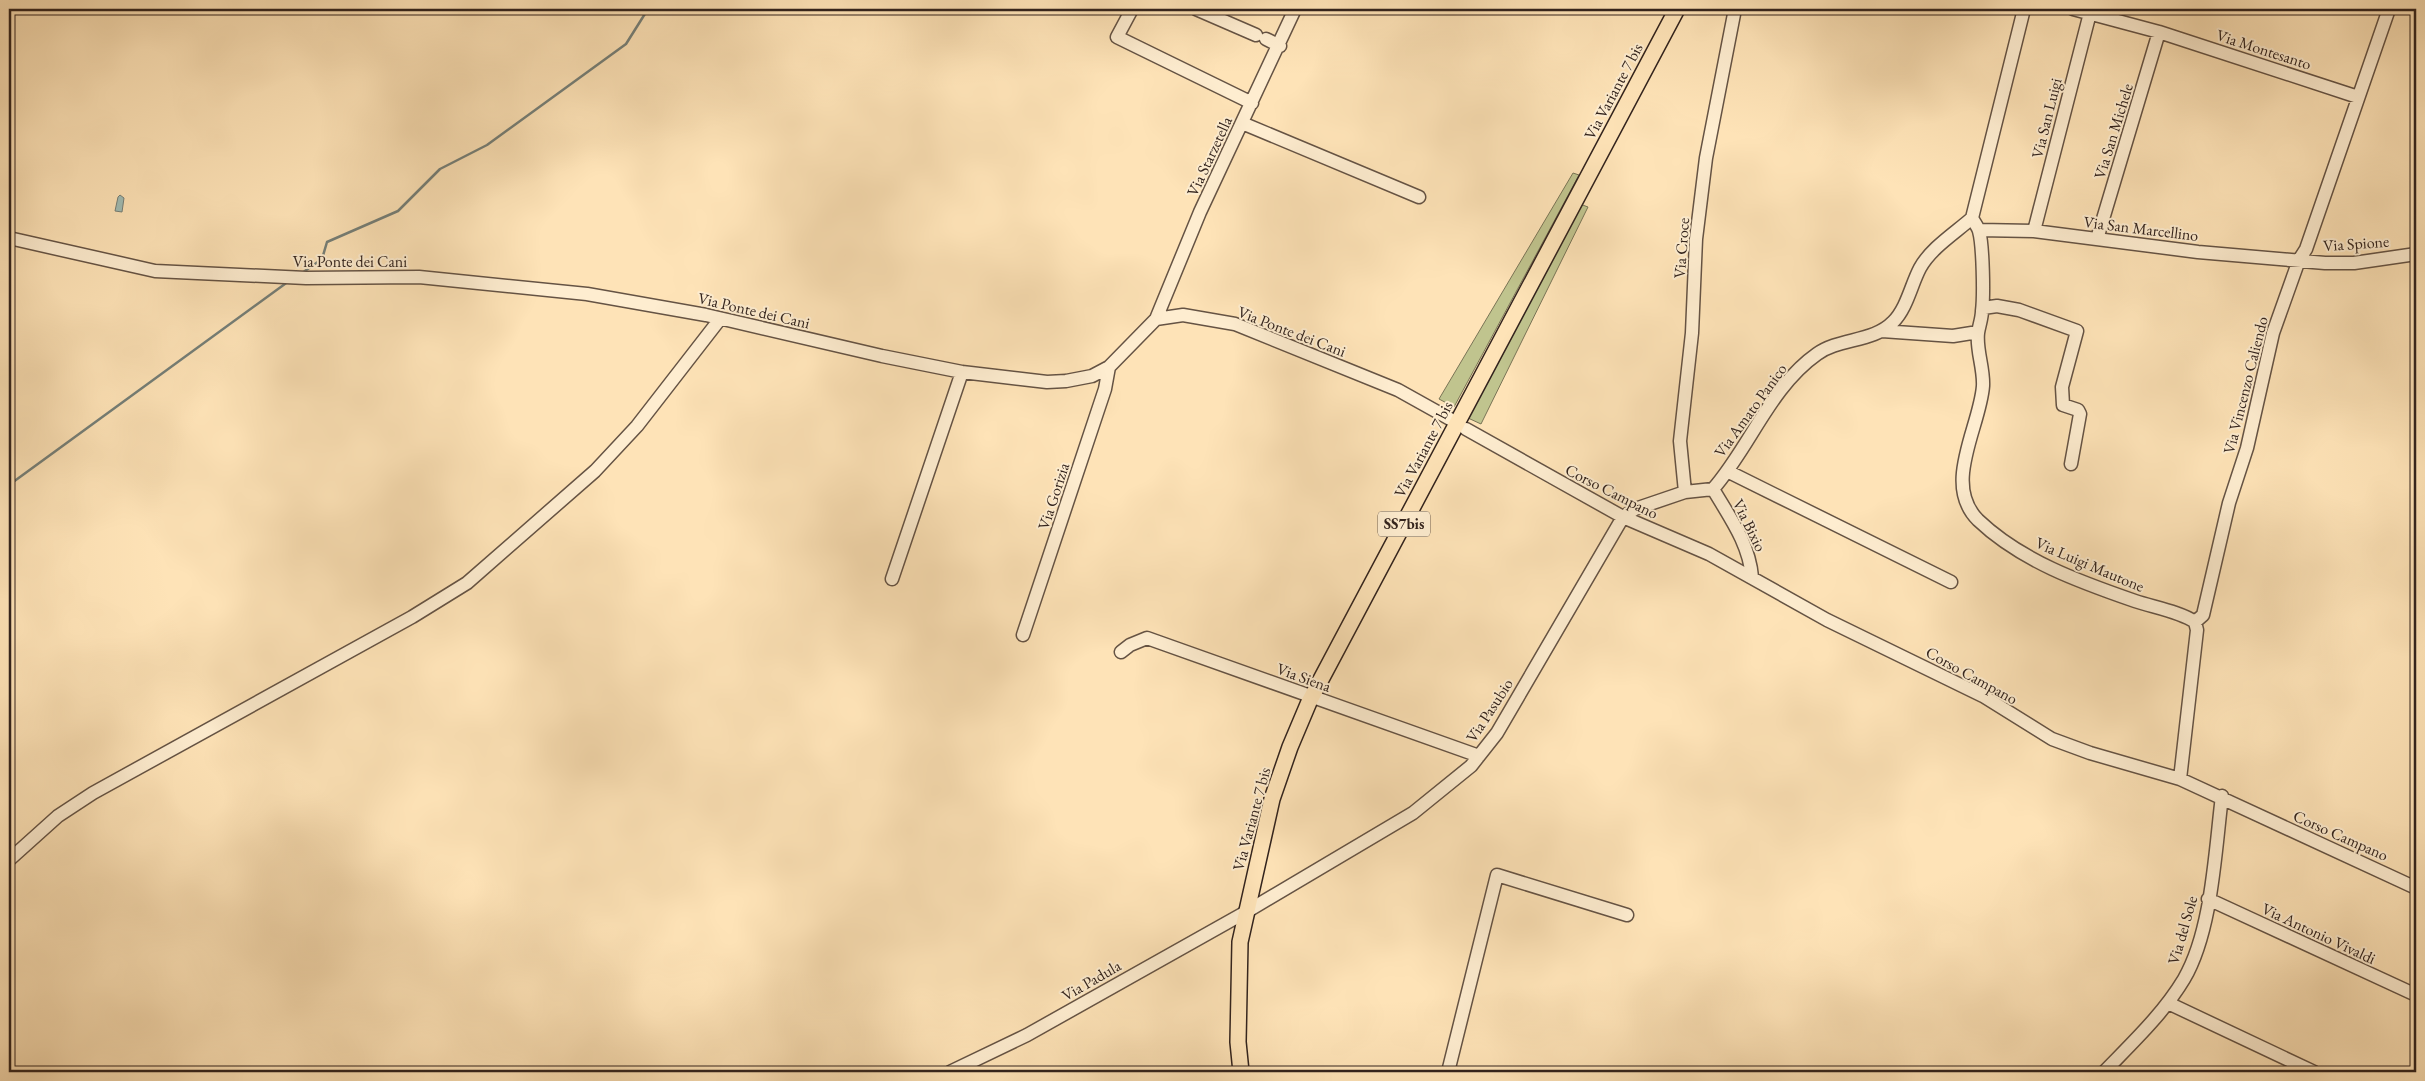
<svg xmlns="http://www.w3.org/2000/svg" width="2425" height="1081" font-family="'EB Garamond',serif">
<style>
.green{fill:#c0c48e;stroke:#797456}
.water{fill:#a1bdb5;stroke:#757f78}
.lines{fill:none;stroke-linecap:round;stroke-linejoin:round}
.stream{stroke:#757f78;stroke-width:2.5}
.minor-casing{stroke:#655344;stroke-width:15}
.major-casing{stroke:#32231d;stroke-width:18}
.minor{stroke:#feedd0;stroke-width:12}
.major{stroke:#fee3b7;stroke-width:15}
.labels{text-anchor:middle;stroke-width:4;stroke-linejoin:round;paint-order:stroke}
.shield{fill:#feedd0;stroke:#6f6053;stroke-width:1}
.shield-label{font-size:15px;font-weight:bold;fill:#32231d}
.street-label{font-size:16px;fill:#32231d;stroke:#feedd0}
</style>
<rect width="100%" height="100%" fill="#fee3b7"/>
<filter id="stains"><feTurbulence type="fractalNoise" baseFrequency=".004" numOctaves="4"/><feColorMatrix values="0 0 0 0 .2 0 0 0 0 .09 0 0 0 0 .02 0 0 0 .5 -.17"/></filter>
<radialGradient id="worn" r=".72"><stop offset=".6" stop-color="#630" stop-opacity="0"/><stop offset="1" stop-color="#630" stop-opacity=".3"/></radialGradient>
<!-- green -->
<path class="green" d="M1573 173 1579 175 1454 407 1439 399Z
M1580 204 1588 207 1481 424 1468 418Z"/>
<!-- water -->
<path class="water" d="M120 195 124 198 122 212 115 211 118 197Z"/>
<g class="lines">
<!-- stream -->
<path class="stream" d="M302 273 322 259 327 242 398 211 440 169 487 145 626 44 648 9
M9 485 289 281"/>
<defs>
<path id="minor" d="M1132 9 1117 37 1252 103
M1196 9 1256 35
M2073 9 2159 32 2358 97
M1266 39 1280 46
M1242 123 1419 197
M1972 218C1974 222 1978 227 1979 231 1983 245 1984 295 1982 311 1982 318 1979 326 1978 333 1976 350 1984 368 1983 386 1980 427 1942 484 1978 520 2021 561 2080 582 2135 601 2153 607 2181 612 2195 622
M1972 218 2024 9
M1979 230 2034 231 2198 252 2325 263H2354L2416 254
M2034 231 2090 13
M9 238 155 271 306 278 419 277 587 294 706 315 882 356 962 372 1047 382 1066 381 1092 376 1109 367 1156 319 1183 315 1235 324 1398 390 1450 419
M2097 239 2159 32
M1983 308 1997 306 2019 310 2077 331 2062 387 2063 405 2078 410 2080 414 2071 464
M1156 319 1200 212 1295 9
M1882 331 1953 336 1978 332
M1466 429 1623 517 1709 554 1827 620 1983 696 2052 739 2090 753 2180 779 2416 888
M1727 471 1951 582
M1713 489C1730 518 1749 543 1752 577
M1685 492 1680 441 1692 333 1696 239 1706 158 1735 9
M892 579 962 372
M2195 622 2203 615 2229 503 2247 448 2273 333 2299 260 2306 249 2389 9
M1023 635 1105 389 1109 367
M1121 652 1130 645 1147 638 1479 756
M2180 779 2197 630 2195 622
M9 860 58 816 93 793 412 617 467 583 595 471 637 426 720 319
M2208 899 2416 995
M2168 1003 2314 1072
M950 1072 1027 1035 1246 912 1413 813 1471 766 1497 733 1623 517 1635 509 1685 492 1713 489C1750 447 1770 387 1817 354 1839 338 1874 342 1893 322 1907 308 1911 285 1920 268 1931 248 1955 233 1972 218
M1448 1072 1497 875 1627 915
M2104 1072C2132 1043 2163 1014 2184 979 2212 931 2215 852 2222 796"/>
<path id="major" d="M1241 1072 1238 1042 1240 942 1272 799 1290 747 1309 702 1677 9"/>
</defs>
<!-- minor casing -->
<use href="#minor" class="minor-casing"/>
<!-- major casing -->
<use href="#major" class="major-casing"/>
<!-- minor -->
<use href="#minor" class="minor"/>
<!-- major -->
<use href="#major" class="major"/>
</g>
<g class="labels">
<!-- shield labels -->
<rect class="shield" x="1378" y="511.5" width="52" height="25" rx="4"/>
<g class="shield-label">
<text x="1404" y="529">SS7bis</text>
</g>
<!-- street labels -->
<g class="street-label">
<text transform="translate(2264 49) rotate(18)" y="6">Via Montesanto</text>
<text transform="translate(1613 91) rotate(-62)" y="6">Via Variante 7 bis</text>
<text transform="translate(2046 118) rotate(-76)" y="6">Via San Luigi</text>
<text transform="translate(2113 131) rotate(-73)" y="6">Via San Michele</text>
<text transform="translate(1209 156) rotate(-65)" y="6">Via Starzetella</text>
<text transform="translate(2141 228) rotate(7)" y="6">Via San Marcellino</text>
<text transform="translate(2356 243) rotate(-4)" y="6">Via Spione</text>
<text transform="translate(1681 248) rotate(-86)" y="6">Via Croce</text>
<text x="350" y="267">Via Ponte dei Cani</text>
<text transform="translate(754 310) rotate(13)" y="6">Via Ponte dei Cani</text>
<text transform="translate(1292 331) rotate(21)" y="6">Via Ponte dei Cani</text>
<text transform="translate(2245 385) rotate(-76)" y="6">Via Vincenzo Caliendo</text>
<text transform="translate(1750 410) rotate(-54)" y="6">Via Amato Panico</text>
<text transform="translate(1423 449) rotate(-62)" y="6">Via Variante 7 bis</text>
<text transform="translate(1612 491) rotate(27)" y="6">Corso Campano</text>
<text transform="translate(1053 496) rotate(-72)" y="6">Via Gorizia</text>
<text transform="translate(1750 525) rotate(64)" y="6">Via Bixio</text>
<text transform="translate(2090 564) rotate(23)" y="6">Via Luigi Mautone</text>
<text transform="translate(1972 675) rotate(29)" y="6">Corso Campano</text>
<text transform="translate(1304 677) rotate(20)" y="6">Via Siena</text>
<text transform="translate(1489 710) rotate(-57)" y="6">Via Pasubio</text>
<text transform="translate(1251 819) rotate(-75)" y="6">Via Variante 7 bis</text>
<text transform="translate(2341 835) rotate(24)" y="6">Corso Campano</text>
<text transform="translate(2182 930) rotate(-74)" y="6">Via del Sole</text>
<text transform="translate(2319 933) rotate(25)" y="6">Via Antonio Vivaldi</text>
<text transform="translate(1091 980) rotate(-30)" y="6">Via Padula</text>
</g>
</g>
<!-- margin -->
<rect width="2425" height="1081" fill="none" stroke="#fee3b7" stroke-width="30"/>
<rect x="10" y="10" width="2405" height="1061" fill="none" stroke="#32231d" stroke-width="2.5"/>
<rect x="15" y="15" width="2395" height="1051" fill="none" stroke="#32231d"/>
<rect width="100%" height="100%" filter="url(#stains)"/>
<rect width="100%" height="100%" fill="url(#worn)"/>
</svg>
